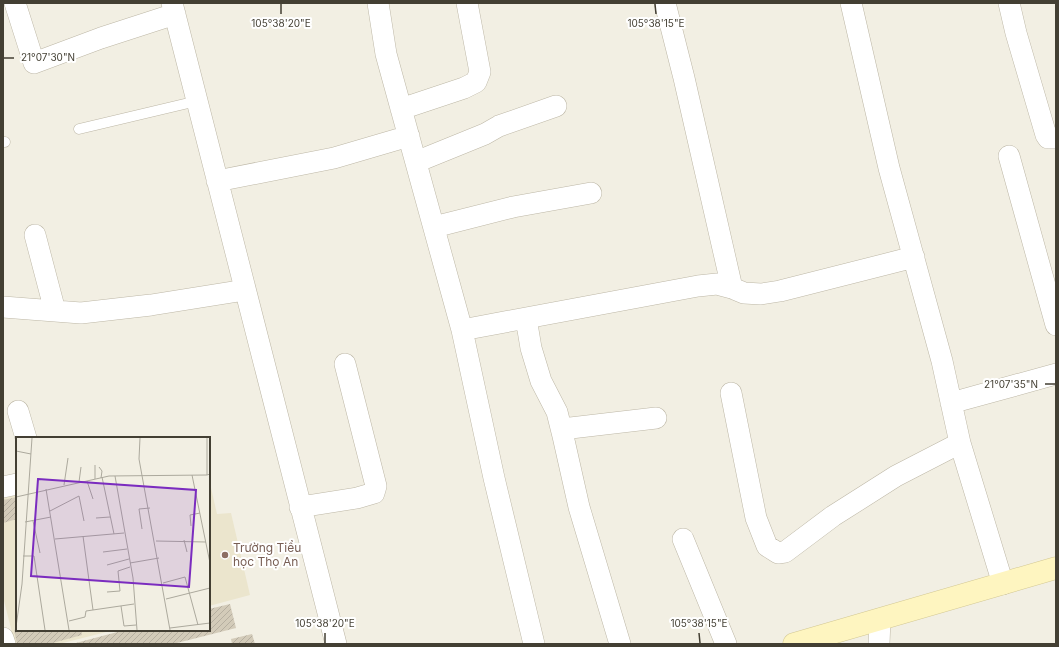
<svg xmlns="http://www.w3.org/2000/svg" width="1059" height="647" font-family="Inter,sans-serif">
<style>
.education{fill:#ebe5cd}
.building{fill:url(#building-hatch)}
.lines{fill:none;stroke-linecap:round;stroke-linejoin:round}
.lane-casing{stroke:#bdb7a6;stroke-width:11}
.street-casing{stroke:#bdb7a6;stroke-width:22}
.secondary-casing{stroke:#d2c792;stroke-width:23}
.lane{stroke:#fff;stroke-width:10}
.street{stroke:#fff;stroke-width:21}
.secondary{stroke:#fef5c0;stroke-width:22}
.ticks{fill:none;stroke:#433f33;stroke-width:1.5}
.education-dot{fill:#8d6e63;stroke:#fff;stroke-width:1.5}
.labels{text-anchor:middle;stroke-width:4;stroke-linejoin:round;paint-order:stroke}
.education-label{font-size:12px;fill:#785e54;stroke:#fff;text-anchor:start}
.inset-road{fill:none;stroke:#aca99d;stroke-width:1}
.view{fill:#7b2cbf;fill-opacity:0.15;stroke:#7b2cbf;stroke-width:2}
.inset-edge{fill:none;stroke:#433f33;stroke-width:2}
.ticks-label{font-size:10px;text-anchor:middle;fill:#433f33;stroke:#fff;stroke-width:4;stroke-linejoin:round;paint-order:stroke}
</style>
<defs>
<pattern id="building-hatch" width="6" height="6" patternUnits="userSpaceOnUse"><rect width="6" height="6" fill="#d3cbb9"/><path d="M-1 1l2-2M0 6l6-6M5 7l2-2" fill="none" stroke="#b6afa0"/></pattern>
</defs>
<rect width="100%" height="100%" fill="#f2efe3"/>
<!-- education -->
<path class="education" d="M209 479 217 514 231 513 250 595 209 606Z
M17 492V630H114L59 644H15L3 597V495Z"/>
<!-- building -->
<path class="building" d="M17 497V519L3 523V500Z
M230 604 236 628 173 644H72L125 630H209V609Z
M17 629V630H81L82 635 49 644H17L14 630Z
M252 634 255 644H232L231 639Z"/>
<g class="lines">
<defs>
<path id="lane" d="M79 129 197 101
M3 142H5"/>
<path id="street" d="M15 3 34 63 101 38 175 14
M172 3 336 644
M378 3 386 54 462 330 494 478 534 644
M665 3 684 78 732 288
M851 3 889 168 942 361 960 443 1003 584
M1009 3 1016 33 1046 135 1048 138H1056
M401 109 464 88 476 82 480 72 467 3
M1009 156 1056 325
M416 162 485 134 499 126 556 106
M217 181 334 158 409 136
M434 227 513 207 591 193
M35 235 55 311
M3 307 81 313 151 305 245 290
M526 318 531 348 541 381 557 412 563 436 579 507 620 644
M462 330 698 286 717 284 732 288 744 293 761 294 780 291 914 257
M731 393 756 518 767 546 778 553 785 552 833 516 896 476 960 443
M951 403 1056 374
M18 411 26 438
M562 429 656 418
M3 487 17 484
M300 507 357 498 374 493 376 486 345 364
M683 539 726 644
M3 638 5 644
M879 644 880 619"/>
<path id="secondary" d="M794 644 1056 568"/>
</defs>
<!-- lane casing -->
<use href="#lane" class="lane-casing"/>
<!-- street casing -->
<use href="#street" class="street-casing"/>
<!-- secondary casing -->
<use href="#secondary" class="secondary-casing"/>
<!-- lane -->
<use href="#lane" class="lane"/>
<!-- street -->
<use href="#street" class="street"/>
<!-- secondary -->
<use href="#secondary" class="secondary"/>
</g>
<!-- ticks -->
<path class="ticks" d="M281 4V14M655 4 656 14M4 58H14M1045 384H1055M325 633V643M699 633 700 643"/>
<!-- markers -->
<circle class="education-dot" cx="225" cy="555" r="4"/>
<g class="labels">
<!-- education labels -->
<g class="education-label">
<text x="233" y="552">Trường Tiểu<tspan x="233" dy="14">học Thọ An</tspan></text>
</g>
</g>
<!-- overview -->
<g transform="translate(16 437)">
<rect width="194" height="194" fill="#f2efe3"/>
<path class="inset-road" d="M124 1 123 22 154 193M191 1V38L194 37M0 14 15 17M79 28V42M83 30 86 34 85 41M176 38 194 126M99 39 117 141 121 193M86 40 98 97M71 44 77 62M63 45 65 30M48 48 52 21M30 52 53 193M0 60 93 39 191 38M34 74 63 59 68 84M80 81 94 80M17 84 24 116M9 85 35 80M175 89 174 78 184 76M126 92 123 72 134 71M67 99 77 173M39 102 108 96M168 103 171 115M140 104 190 105M87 115 111 112M7 119H18L29 193M114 126 143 121M91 128 113 122M147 146 169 140 182 188M91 155 104 154 102 134 114 130M150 162 194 151M105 169 108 189 120 188M53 184 69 180 70 174 118 167M0 190 6 147 16 1M154 191 194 186"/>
<path class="view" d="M22 42 180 53 173 150 15 139Z"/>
<rect width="194" height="194" class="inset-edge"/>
</g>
<g class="ticks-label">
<text x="281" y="27">105°38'20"E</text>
<text x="656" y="27">105°38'15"E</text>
<text x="48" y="61">21°07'30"N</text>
<text x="1011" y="388">21°07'35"N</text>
<text x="325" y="627">105°38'20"E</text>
<text x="699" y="627">105°38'15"E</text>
</g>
<!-- border -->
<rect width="1059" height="647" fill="none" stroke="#433f33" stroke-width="8"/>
</svg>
